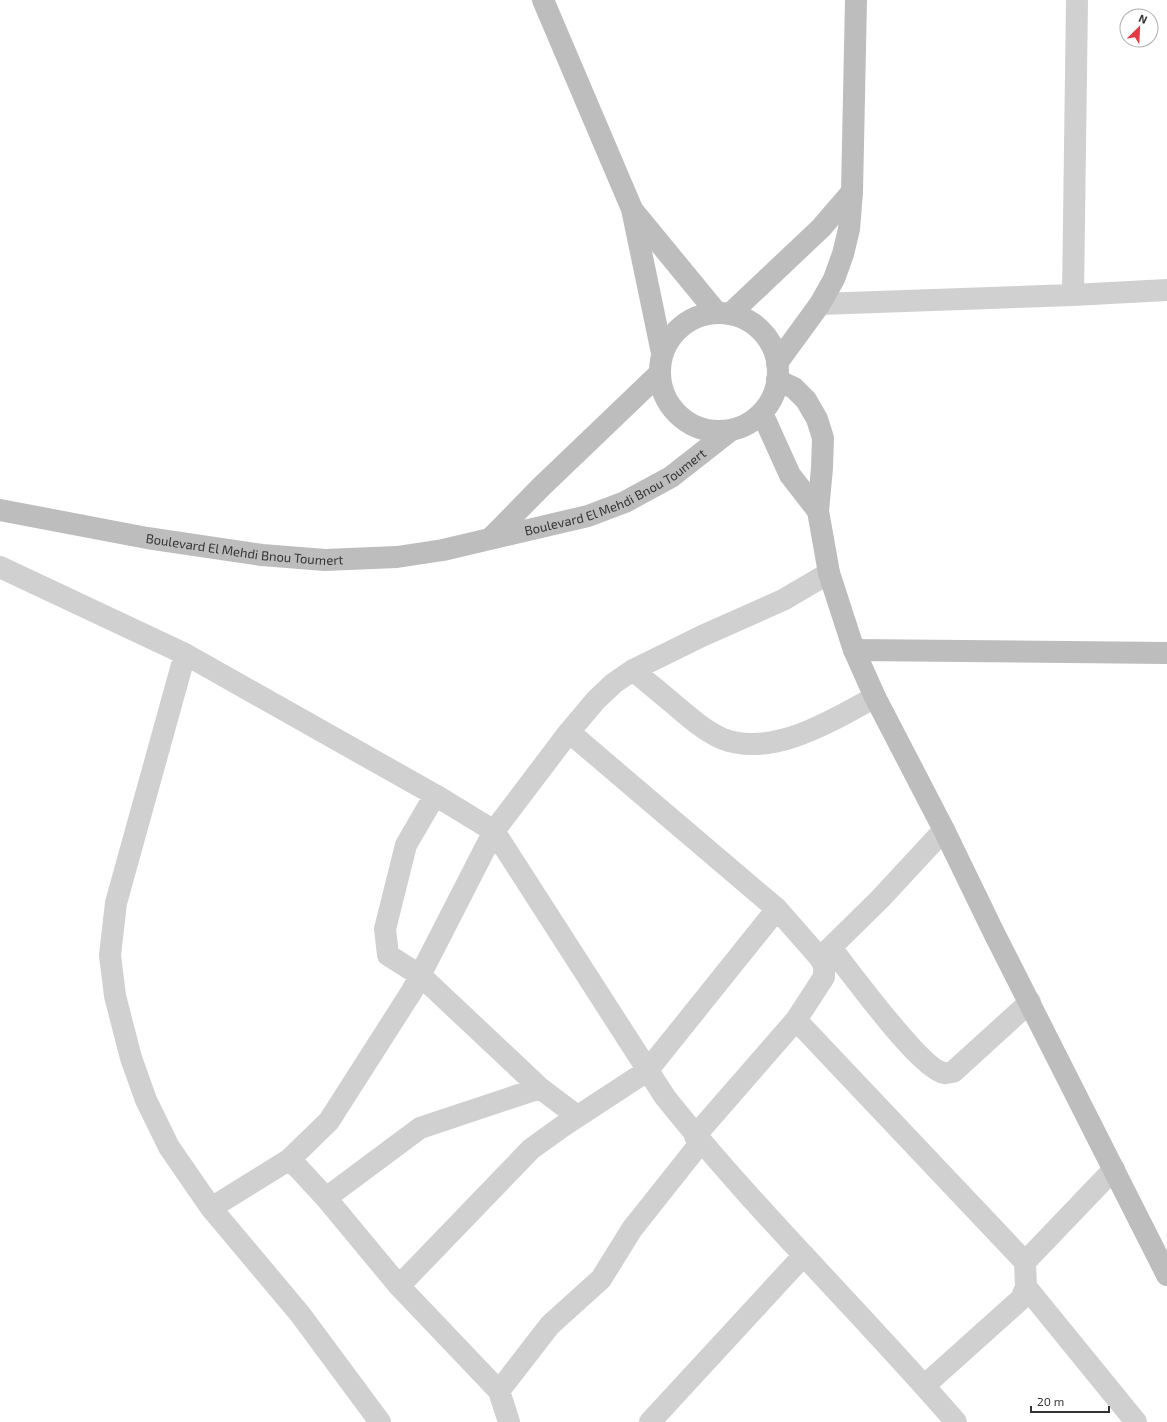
<svg xmlns="http://www.w3.org/2000/svg" width="1167" height="1422" font-family="'Exo 2',sans-serif">
<style>
.lines{fill:none;stroke-linecap:round;stroke-linejoin:round}
.street{stroke:#d0d0d0;stroke-width:22}
.secondary{stroke:#bdbdbd;stroke-width:22}
.labels{text-anchor:middle;stroke-width:4;stroke-linejoin:round;paint-order:stroke}
.street-label{font-size:13px;fill:#333;stroke:#fff}
</style>
<rect width="100%" height="100%" fill="#fff"/>
<g class="lines">
<!-- street -->
<path class="street" d="M1073 295 1077 0
M820 304 1073 295 1167 290
M0 567 185 654 435 795 494 831 665 1097C756 1211 861 1312 956 1422
M185 654 116 903 110 955 115 996 131 1058 146 1100 169 1147 211 1208 300 1314 380 1422
M633 670C647 682 662 694 676 706 690 718 705 731 723 739 773 758 833 720 875 697
M435 795 406 845 385 929 388 955 421 976 540 1088 577 1116
M831 948C849 970 920 1069 944 1073 946 1074 950 1072 953 1072L1030 1002
M821 957 880 899 944 830
M796 1020 1025 1262 1026 1287 1021 1299 924 1386
M695 1136 796 1020 824 977V965L820 958 777 909
M290 1159 326 1198 399 1286 499 1391 509 1422
M326 1198 420 1128 540 1088
M211 1208 290 1159 329 1121 412 991 494 831 569 732 596 700 614 683 633 670 702 636 783 600 829 573
M1025 1262 1114 1169
M399 1286 531 1149 563 1126 647 1071 777 909 569 732
M1026 1287 1136 1422
M499 1391 550 1325 601 1279 632 1229 701 1142
M650 1422 804 1255"/>
<!-- secondary -->
<g class="secondary">
<path d="M543 0 632 209 662 353"/>
<path d="M634 212 717 313"/>
<circle cx="719" cy="372" r="59"/>
<path d="M730 314 821 228 852 192"/>
<path d="M777 363 820 304 834 279 843 254 849 229 852 192 856 0"/>
<path d="M777 380 794 388 806 400 817 419 823 438 822 468 818 511 829 573 854 650 875 697 944 830 994 933 1167 1275"/>
<path d="M762 413 790 475 818 511"/>
<path id="s1" d="M0 510 147 538 262 555 325 560 397 557 443 550 588 516 625 502 671 477 731 430"/>
<path d="M491 538 541 487 659 374"/>
<path d="M854 650 1167 653"/>
</g>
</g>
<g class="labels">
<!-- street labels -->
<g class="street-label">
<text dy="5" stroke="none"><textPath href="#s1" startOffset="631">Boulevard El Mehdi Bnou Toumert</textPath></text>
<text dy="5" stroke="none"><textPath href="#s1" startOffset="248">Boulevard El Mehdi Bnou Toumert</textPath></text>
</g>
</g>
<!-- north arrow -->
<g transform="translate(1139 28) rotate(24)"><circle r="19" fill="#ffffff" stroke="#adadad"/>
<path d="M0-3L7 15L0 10L-7 15Z" fill="#e63946"/>
<text y="-6" font-size="11" font-weight="bold" text-anchor="middle" fill="#333333">N</text>
</g>
<!-- scale -->
<path d="M1031 1406v6h78v-6" fill="none" stroke="#333333" stroke-width="2"/>
<text x="1037" y="1406" font-size="12" fill="#333333" stroke="#ffffff" stroke-width="3" paint-order="stroke">20 m</text>
</svg>
